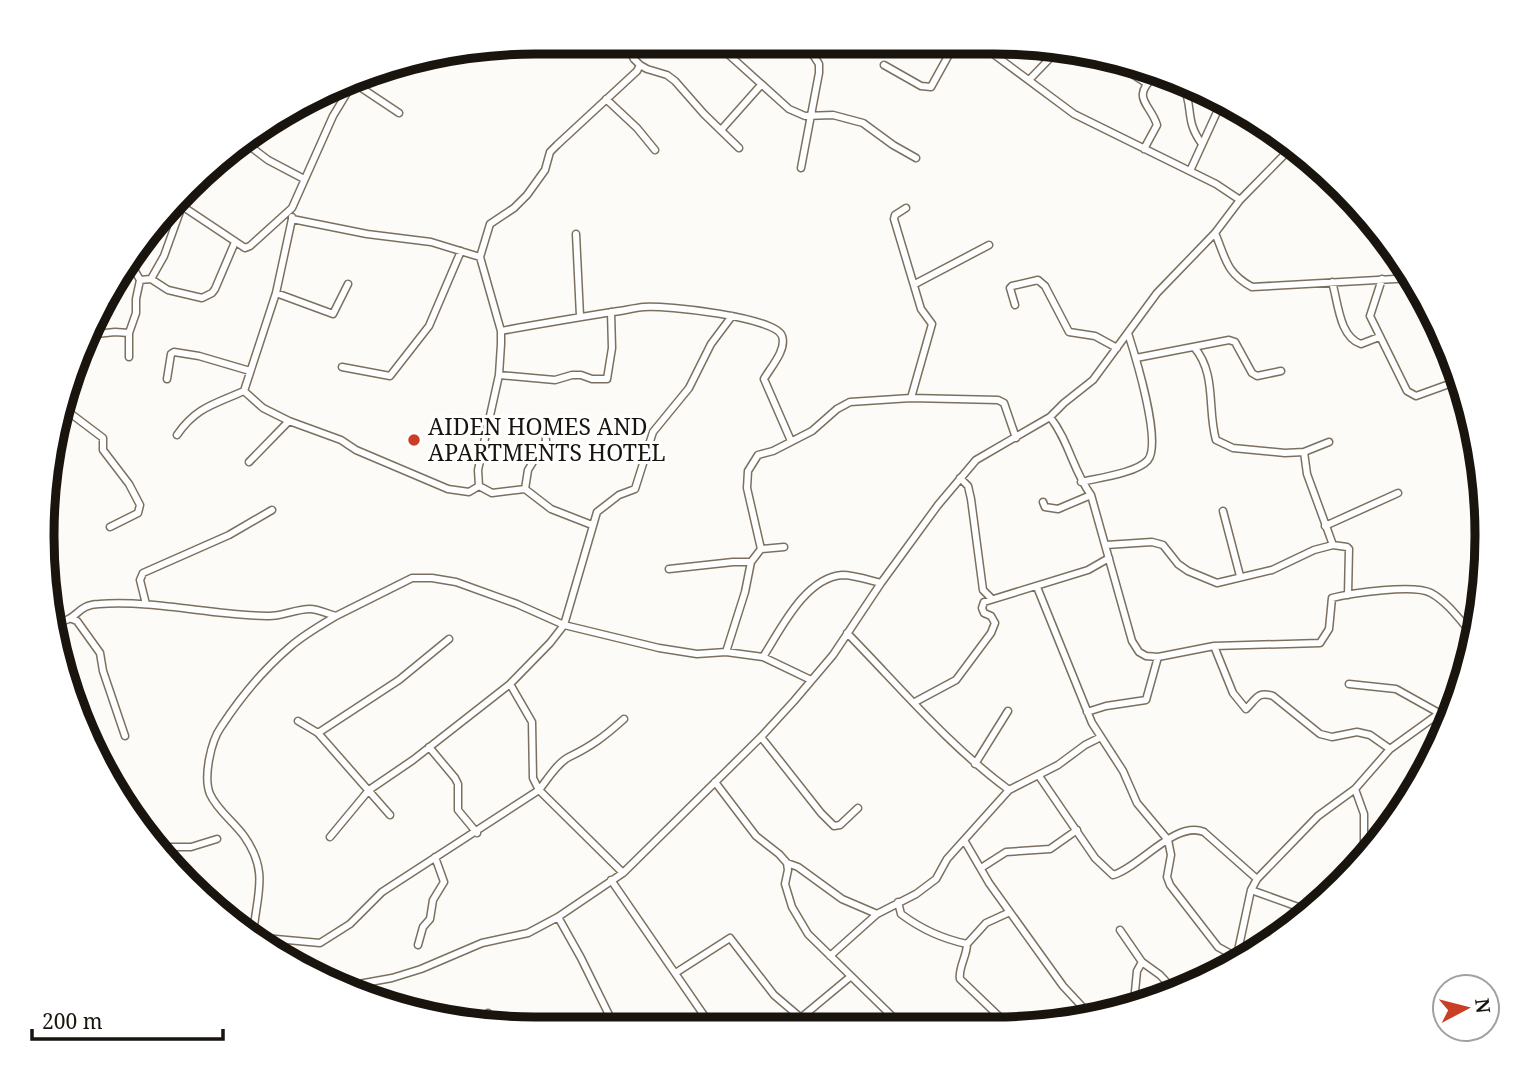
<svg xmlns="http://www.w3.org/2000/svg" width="1529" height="1071" font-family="'Noto Serif',serif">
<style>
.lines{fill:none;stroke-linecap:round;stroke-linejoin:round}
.minor-casing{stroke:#7b705f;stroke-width:9}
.minor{stroke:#fff;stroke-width:6}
.poi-dot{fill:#ca3e26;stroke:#fff;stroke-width:2.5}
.labels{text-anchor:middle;stroke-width:6;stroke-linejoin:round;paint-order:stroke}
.poi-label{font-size:23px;fill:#19150e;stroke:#fff;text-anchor:start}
.rim{fill:none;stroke:#19150e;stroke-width:9}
</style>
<rect width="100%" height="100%" fill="#fdfbf7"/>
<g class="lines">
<defs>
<path id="minor" d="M718 45 789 109 805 116 833 115 863 123 893 145 916 158
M988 50 1074 114 1216 184 1240 200
M1109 59 1146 83
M640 65 647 69 667 75 675 81 704 114 739 148
M884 65 921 86 931 87 952 49
M1030 79 1057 51
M354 83 399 113
M1183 86C1194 107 1184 120 1202 144
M606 99 637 128 655 150
M721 130 761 85
M243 141 268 160 304 179
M1144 149 1157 125C1150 103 1130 98 1155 76
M801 168 819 73V64L808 47
M1190 171 1222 101
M203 176 182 206 245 248 250 246 292 208 333 116 353 83
M906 208 895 215 894 219 921 309 932 324 911 398
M292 217V219L367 234 431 242 480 257
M292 219 276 293 244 391 263 408 289 421 341 440 356 450 448 489 469 492 479 486 478 470 499 375 501 344V331L480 257 490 224 514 208 527 195 545 170 550 152 557 145 637 71 640 65 634 59 626 44
M1215 233C1226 259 1226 273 1252 287L1413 278
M576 234 580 316
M131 264 140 280 151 279 168 290 202 298 212 293 215 289 235 242
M151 279 164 256 182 206 172 204
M1382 279 1370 316 1407 391 1416 396 1452 383 1463 384
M1332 282C1338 301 1339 337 1361 344L1379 337
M915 284 989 245
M276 293 333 314 348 284
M1015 305 1010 288 1012 286 1038 280 1045 286 1069 332 1095 336 1117 348
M501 331C538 324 575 318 612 312 623 311 633 308 644 307 665 305 776 317 782 336 787 350 770 368 764 379L791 441
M87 335 115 332 129 333
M1194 347C1217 374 1207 409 1216 440L1233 448 1285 453 1304 452 1329 442
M129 357V333L136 313V299L140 280
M1136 358 1229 340 1235 342 1252 373 1257 376 1281 371
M342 367 390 376 429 326 461 251
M499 375 555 380 572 375H581L592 379H607L612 348 611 312
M167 379 171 354 174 352 199 356 250 371
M66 410 103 438V450L129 484 140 505 138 513 110 527
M1050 417C1069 441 1073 471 1091 495L1132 641 1139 652 1146 656 1158 657 1214 646 1320 643 1329 629 1332 598C1352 593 1414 584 1431 593 1449 603 1462 623 1475 637
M57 431 70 396 75 365
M177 435C196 407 215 404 244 391
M1304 452 1307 474 1333 545
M249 462 289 421
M960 478 968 486 971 499 983 590 991 598
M1081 482C1098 478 1137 473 1148 460 1162 442 1135 355 1128 333
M479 486 492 493 525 489 551 509 592 525
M525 489 528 470 546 441 545 428
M47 491 52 450
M1043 502 1045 507 1058 509 1091 495
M1223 511 1240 576
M1325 526 1398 493
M1106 545 1152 542 1163 545 1178 564 1188 571 1217 583 1272 570 1314 550 1333 545 1347 547 1349 549 1348 595
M761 549 747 488 748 471 758 455 773 451 812 431 837 409 850 402 911 398 998 400 1004 403 1016 438
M669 569 733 562H751
M1037 587 1092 723 1123 771 1137 803 1168 840 1171 855 1167 877 1170 885 1218 947 1240 959
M146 604 140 580 143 573 229 535 272 510
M72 619 77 621 100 653 103 671 125 736
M51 623C80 622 74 605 99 604 155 600 211 615 267 616 281 617 295 609 310 609 318 609 328 614 336 616L412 578H432L456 582 517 604 564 625 659 648 697 654 726 652 763 657 811 680
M847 633C900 687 948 745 1009 790
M1214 646 1233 693 1246 709C1257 698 1258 691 1273 696L1320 734 1332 737 1357 732 1370 735 1390 749
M726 652 745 592 751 562 761 549 784 547
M763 657C781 629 805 578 842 575 854 575 869 580 881 583
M1349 684 1396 689 1439 713
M915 702 956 680 991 633 995 623 991 616 984 613 982 608 984 602 1088 570 1109 558
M1087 712 1106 706 1146 700 1158 657
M298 721 318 733 390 815
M318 733 399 680 449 639
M761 737 821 813 834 826 840 825 858 808
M429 747 455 778 458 784V810L477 833
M975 764 1008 711
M1039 776 1095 858 1113 875C1139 868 1175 820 1204 832L1257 879
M112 782 122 786 130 810
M715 782 756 836 779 854 787 863 788 870 785 884 792 907 808 934 902 1026
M1355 789 1364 814V858
M330 837 369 790 413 760 510 684 550 643 564 625 597 512 619 495 635 489 653 432 689 388 711 344 732 316
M964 840 989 883 1063 986 1090 1015
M155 847H191L217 839
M787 863 798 867 842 899 877 914
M981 868 1006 852 1050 849 1077 830
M623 873 539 790C547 780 557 763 569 757 592 746 605 736 624 719
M611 880 712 1027
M1251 890 1301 908 1315 909
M898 902 901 914C921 929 943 939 967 944 967 956 958 968 960 979L1008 1025
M558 917 581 958 615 1027
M1120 930 1142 962 1160 975 1174 990
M253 937 320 943 350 924 382 892 539 790 533 778 532 722 510 684
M253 938C255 897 271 874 244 836 234 822 217 810 210 794 203 777 211 741 221 727 240 698 265 668 291 646 305 634 321 625 336 616
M967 944 986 923 1010 912
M418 945 423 927 430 919 433 900 444 882 435 857
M830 956 877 914 916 894 936 879 947 859 1009 790 1058 765 1085 745 1101 737
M1236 960 1251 890 1257 879 1318 816 1355 789 1390 749 1455 702
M677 972 730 938 774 995 801 1018
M342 987 392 978 421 969 482 943 528 933 558 917 623 873 761 737 794 701 833 655 881 583 938 505 976 460 1050 417 1064 403 1093 380 1157 293 1215 233 1240 200 1290 149
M1134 1002 1137 971 1142 962
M488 1025V1013
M791 1026 850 977"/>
</defs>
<!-- minor casing -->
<use href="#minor" class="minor-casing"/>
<!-- minor -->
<use href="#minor" class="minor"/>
</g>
<!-- markers -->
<circle class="poi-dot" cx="414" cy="440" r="7"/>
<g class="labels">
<!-- poi labels -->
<g class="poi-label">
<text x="428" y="435">AIDEN HOMES AND<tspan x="428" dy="26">APARTMENTS HOTEL</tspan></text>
</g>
</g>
<!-- crop -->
<path d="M0 0H1529V1071H0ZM535 54H994A481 481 0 0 1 1475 535V536A481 481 0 0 1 994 1017H535A481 481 0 0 1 54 536V535A481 481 0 0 1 535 54Z" fill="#fff" fill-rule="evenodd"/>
<path class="rim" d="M535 54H994A481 481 0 0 1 1475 535V536A481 481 0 0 1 994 1017H535A481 481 0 0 1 54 536V535A481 481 0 0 1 535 54Z"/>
<!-- north arrow -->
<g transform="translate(1466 1008) rotate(83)"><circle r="33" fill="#ffffff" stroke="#a3a19f" stroke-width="2"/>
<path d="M0-5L12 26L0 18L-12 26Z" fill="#ca3e26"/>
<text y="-10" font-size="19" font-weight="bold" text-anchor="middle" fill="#19150e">N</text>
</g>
<!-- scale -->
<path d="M32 1029v10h191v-10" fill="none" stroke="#19150e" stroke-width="3.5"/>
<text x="42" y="1029" font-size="21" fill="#19150e" stroke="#ffffff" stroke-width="5" paint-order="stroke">200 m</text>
</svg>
